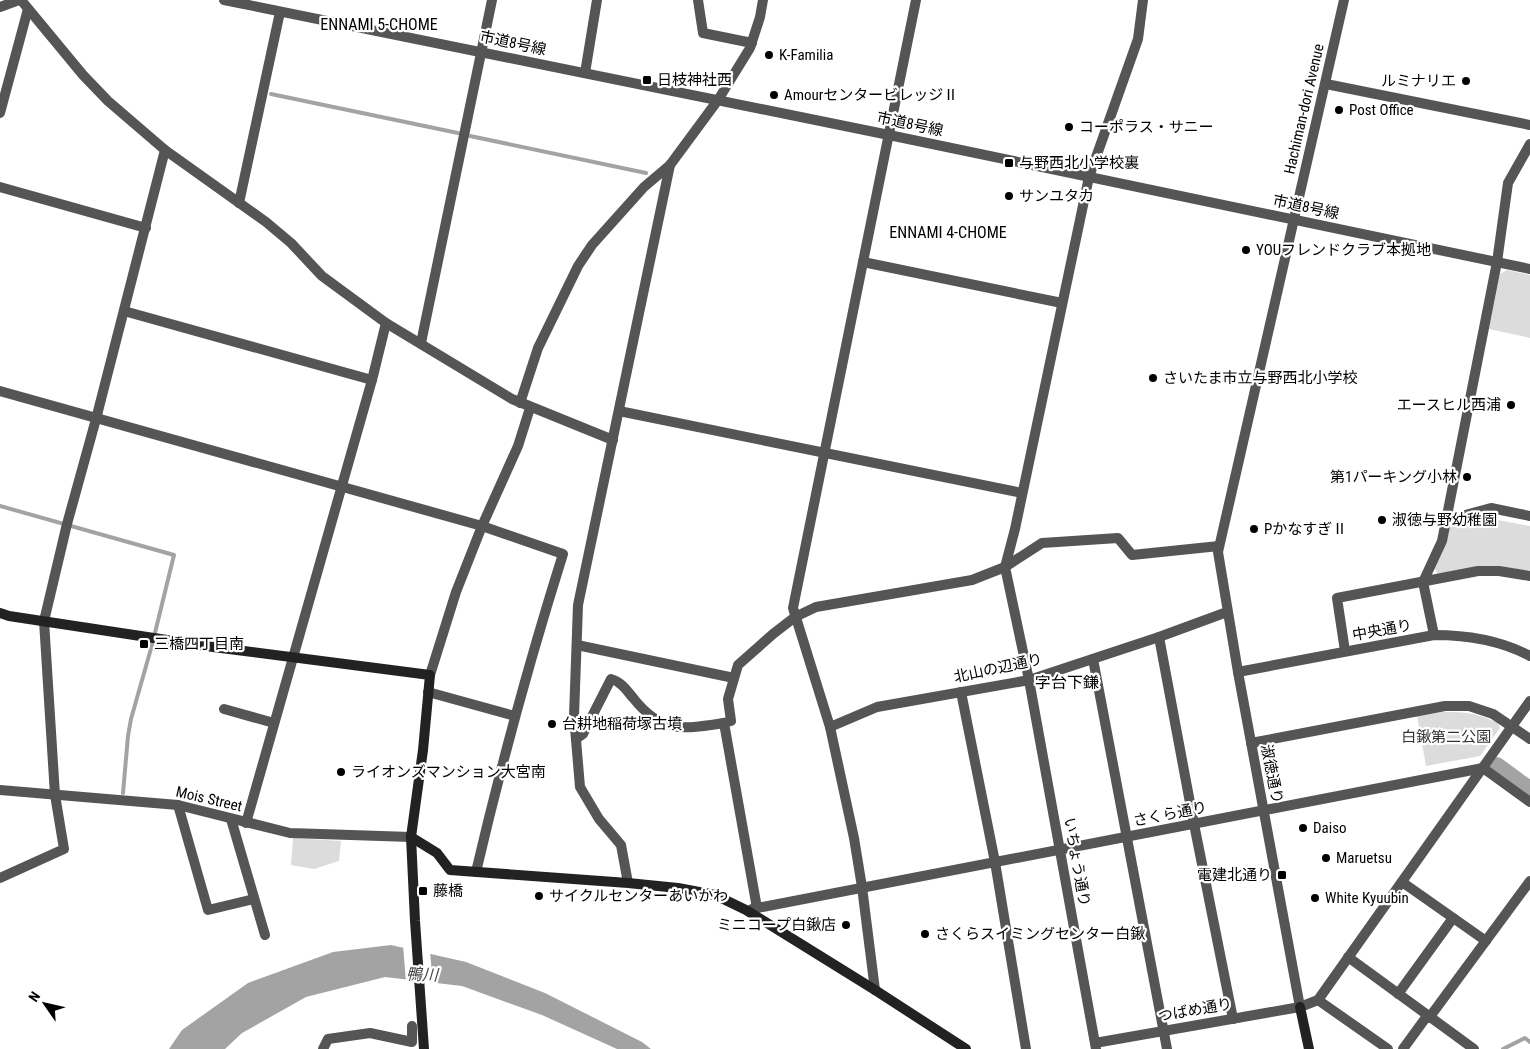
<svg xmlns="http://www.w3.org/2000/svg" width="1530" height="1049" font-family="'Roboto Condensed','Noto Sans JP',sans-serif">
<rect width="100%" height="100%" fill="#fff"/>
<!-- green -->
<g fill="#dcdcdc">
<polygon points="1507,270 1530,275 1530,338 1489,329 1500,274"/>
<path d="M1487 518 1530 526V572C1495 563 1472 568 1438 574L1433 567 1446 528Z"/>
<path d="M1443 712C1467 712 1476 713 1498 723L1500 728 1480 756 1426 766 1417 716Z"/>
<polygon points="293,838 341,841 339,861 314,869 291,865"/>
</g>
<!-- water -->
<polygon fill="#a3a3a3" points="391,945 466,962 545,993 642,1042 651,1049 617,1049 542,1015 462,986 385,977 306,997 242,1033 225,1049 169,1049 182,1030 248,983 333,952"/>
<!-- pier -->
<polygon fill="#fff" points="403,945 430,951 433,986 406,982"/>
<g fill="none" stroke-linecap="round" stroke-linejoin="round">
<!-- stream -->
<g stroke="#a3a3a3" stroke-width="4">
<polyline points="271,94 458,133"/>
<polyline points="470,136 646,173"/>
<polyline points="0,506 174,555 152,645 131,719 128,736 123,793"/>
<polyline points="1503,1049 1525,1038 1530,1042"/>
</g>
<!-- river -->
<polyline stroke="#a3a3a3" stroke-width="22" points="1496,768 1530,793"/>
<!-- street -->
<g stroke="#555" stroke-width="10">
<polyline points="21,0 83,75 108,101 165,150 266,222 291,243 322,276 386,323 512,399 613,440"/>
<polyline points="224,0 889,135 1530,269"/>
<polyline points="698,0 703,33 752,43"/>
<polyline points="0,7 19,0"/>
<polyline points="585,73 597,0"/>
<polyline points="1326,84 1530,125"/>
<polyline points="0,113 28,9"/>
<polyline points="0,187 146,228"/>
<polyline points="239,203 280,12"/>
<polyline points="863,262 1062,303"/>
<polyline points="124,311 372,380"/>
<polyline points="421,343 492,0"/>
<path d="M0 391 482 526 563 554C530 659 501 765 476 872"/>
<polyline points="520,403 538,348 578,266 592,245 644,187 670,165 718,100 750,48 760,17 763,0"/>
<polyline points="619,411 1022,493"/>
<polyline points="1447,520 1491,508 1530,516"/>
<polyline points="1434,635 1423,582 1442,541 1497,262 1508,183 1530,144"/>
<polyline points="1159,637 1194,824 1233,1019"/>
<polyline points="577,645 734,678"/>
<polyline points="1345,651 1337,598 1478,571 1499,571 1530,576"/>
<polyline points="1093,659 1167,1049"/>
<path d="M1238 672 1434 635C1467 635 1500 640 1530 656"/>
<polyline points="430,675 456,592 482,526 518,446 530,408"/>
<polyline points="428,692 515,716"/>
<polyline points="961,692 995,862 1026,1049"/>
<polyline points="224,709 274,723"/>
<polyline points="830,727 877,707 1029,680 1159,637 1227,612"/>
<path d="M576 739 583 734 611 679C622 682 627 691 634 699 662 734 684 729 724 723"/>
<polyline points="1251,743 1445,706 1469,706 1493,714 1530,739"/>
<polyline points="1483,768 1530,802"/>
<polyline points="0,790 178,805 290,833 411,837"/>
<polyline points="178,805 208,910 254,899"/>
<polyline points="231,819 265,935"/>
<polyline points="246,823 372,380 386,323"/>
<polyline points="0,878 64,849 55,795 44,621 67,524 96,419 165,150"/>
<polyline points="1402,882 1486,941"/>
<polyline points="628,883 621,845 599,819 580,787 574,716 578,605 670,165"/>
<polyline points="757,908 724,723 731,721 728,699 738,665 773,634 795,617 816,607 972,580 1005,567 1042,543 1118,538 1132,555 1219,546"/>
<polyline points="752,909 1483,768"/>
<polyline points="1348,957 1474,1049"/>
<polyline points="875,990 862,887 854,838 830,727 793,608 916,0"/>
<polyline points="1398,994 1453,918"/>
<polyline points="1318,1000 1388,1049"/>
<polyline points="1300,1007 1238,672 1218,552 1344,0"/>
<polyline points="1429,1018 1530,881"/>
<polyline points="1095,1043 1300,1007 1318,1000 1530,701"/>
<polyline points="323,1049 328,1039 370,1033 412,1042 412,1026"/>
<polyline points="1096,1049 1029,680 1005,567 1015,529 1089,177 1138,39 1143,0"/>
<polyline points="1403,1049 1427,1016"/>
</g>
<!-- secondary -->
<g stroke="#222" stroke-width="10">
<polyline points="0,613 9,616 213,647 430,675 423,750 411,837 415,921 424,1049"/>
<polyline points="411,837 437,853 450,870 628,883 678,888 715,895 746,910 875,990 966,1049"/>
<polyline points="1300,1007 1309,1049"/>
</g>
</g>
<!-- markers -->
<g fill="#000" stroke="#fff" stroke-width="2">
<circle cx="769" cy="55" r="5"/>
<rect x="642" y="75" width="10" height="10" rx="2.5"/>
<circle cx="1466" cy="81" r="5"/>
<circle cx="774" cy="95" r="5"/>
<circle cx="1339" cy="110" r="5"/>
<circle cx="1069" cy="127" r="5"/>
<rect x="1004" y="158" width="10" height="10" rx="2.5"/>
<circle cx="1009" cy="196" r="5"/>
<circle cx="1246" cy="250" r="5"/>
<circle cx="1153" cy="378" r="5"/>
<circle cx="1511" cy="405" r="5"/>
<circle cx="1467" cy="477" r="5"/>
<circle cx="1382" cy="520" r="5"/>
<circle cx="1254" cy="529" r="5"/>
<rect x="139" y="639" width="10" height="10" rx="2.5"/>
<circle cx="552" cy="724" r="5"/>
<circle cx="341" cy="772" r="5"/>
<circle cx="1303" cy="828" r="5"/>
<circle cx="1326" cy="858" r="5"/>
<rect x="1277" y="870" width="10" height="10" rx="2.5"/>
<rect x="418" y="886" width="10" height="10" rx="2.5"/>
<circle cx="539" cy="896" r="5"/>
<circle cx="1315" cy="898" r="5"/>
<circle cx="846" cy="925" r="5"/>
<circle cx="925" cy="934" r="5"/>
</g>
<g text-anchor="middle" stroke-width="4.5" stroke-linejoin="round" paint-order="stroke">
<!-- street labels -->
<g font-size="15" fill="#000" stroke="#fff">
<text transform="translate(513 43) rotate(12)" y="5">市道8号線</text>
<text transform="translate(1304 109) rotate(-77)" y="5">Hachiman-dori Avenue</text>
<text transform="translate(910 124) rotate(12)" y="5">市道8号線</text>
<text transform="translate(1306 207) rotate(12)" y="5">市道8号線</text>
<text transform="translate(1382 630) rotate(-10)" y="5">中央通り</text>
<text transform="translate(998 668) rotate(-12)" y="5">北山の辺通り</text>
<text transform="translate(1272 774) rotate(79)" y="5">淑徳通り</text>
<text transform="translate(209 799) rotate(13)" y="5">Mois Street</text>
<text transform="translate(1170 814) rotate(-11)" y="5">さくら通り</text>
<text transform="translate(1077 862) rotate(80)" y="5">いちょう通り</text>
<text transform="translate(1195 1010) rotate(-10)" y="5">つばめ通り</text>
</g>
<!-- poi labels -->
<g font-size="15" fill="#000" stroke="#fff" text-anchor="start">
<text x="779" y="60">K-Familia</text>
<text x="657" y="85">日枝神社西</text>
<text x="1456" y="86" text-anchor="end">ルミナリエ</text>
<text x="784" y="100">AmourセンタービレッジⅡ</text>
<text x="1349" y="115">Post Office</text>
<text x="1079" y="132">コーポラス・サニー</text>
<text x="1019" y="168">与野西北小学校裏</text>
<text x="1019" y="201">サンユタカ</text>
<text x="1256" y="255">YOUフレンドクラブ本拠地</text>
<text x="1163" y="383">さいたま市立与野西北小学校</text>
<text x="1501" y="410" text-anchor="end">エースヒル西浦</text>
<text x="1457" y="482" text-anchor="end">第1パーキング小林</text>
<text x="1392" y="525">淑徳与野幼稚園</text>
<text x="1264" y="534">PかなすぎⅡ</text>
<text x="154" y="649">三橋四丁目南</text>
<text x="562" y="729">台耕地稲荷塚古墳</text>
<text x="351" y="777">ライオンズマンション大宮南</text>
<text x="1313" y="833">Daiso</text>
<text x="1336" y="863">Maruetsu</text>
<text x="1272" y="880" text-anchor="end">電建北通り</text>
<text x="433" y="896">藤橋</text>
<text x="549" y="901">サイクルセンターあいかわ</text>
<text x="1325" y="903">White Kyuubin</text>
<text x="836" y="930" text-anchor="end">ミニコープ白鍬店</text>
<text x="935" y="939">さくらスイミングセンター白鍬</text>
</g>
<!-- park labels -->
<g font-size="15" fill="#333" stroke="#fff">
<text x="1446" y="742">白鍬第二公園</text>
</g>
<!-- neighbourhood labels -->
<g font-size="16" fill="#000" stroke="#fff">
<text x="379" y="30">ENNAMI 5-CHOME</text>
<text x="948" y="238">ENNAMI 4-CHOME</text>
<text x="1067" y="688">字台下鎌</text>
</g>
<!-- water labels -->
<g font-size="16" font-style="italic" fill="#444" stroke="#fff">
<text transform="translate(422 974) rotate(2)" y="6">鴨川</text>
</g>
</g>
<!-- north arrow -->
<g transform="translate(45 1004) rotate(304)" stroke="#ffffff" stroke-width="4" paint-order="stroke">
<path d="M0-4L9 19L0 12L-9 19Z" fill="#000000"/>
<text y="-8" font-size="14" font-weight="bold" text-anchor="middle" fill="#000000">N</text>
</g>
</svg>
